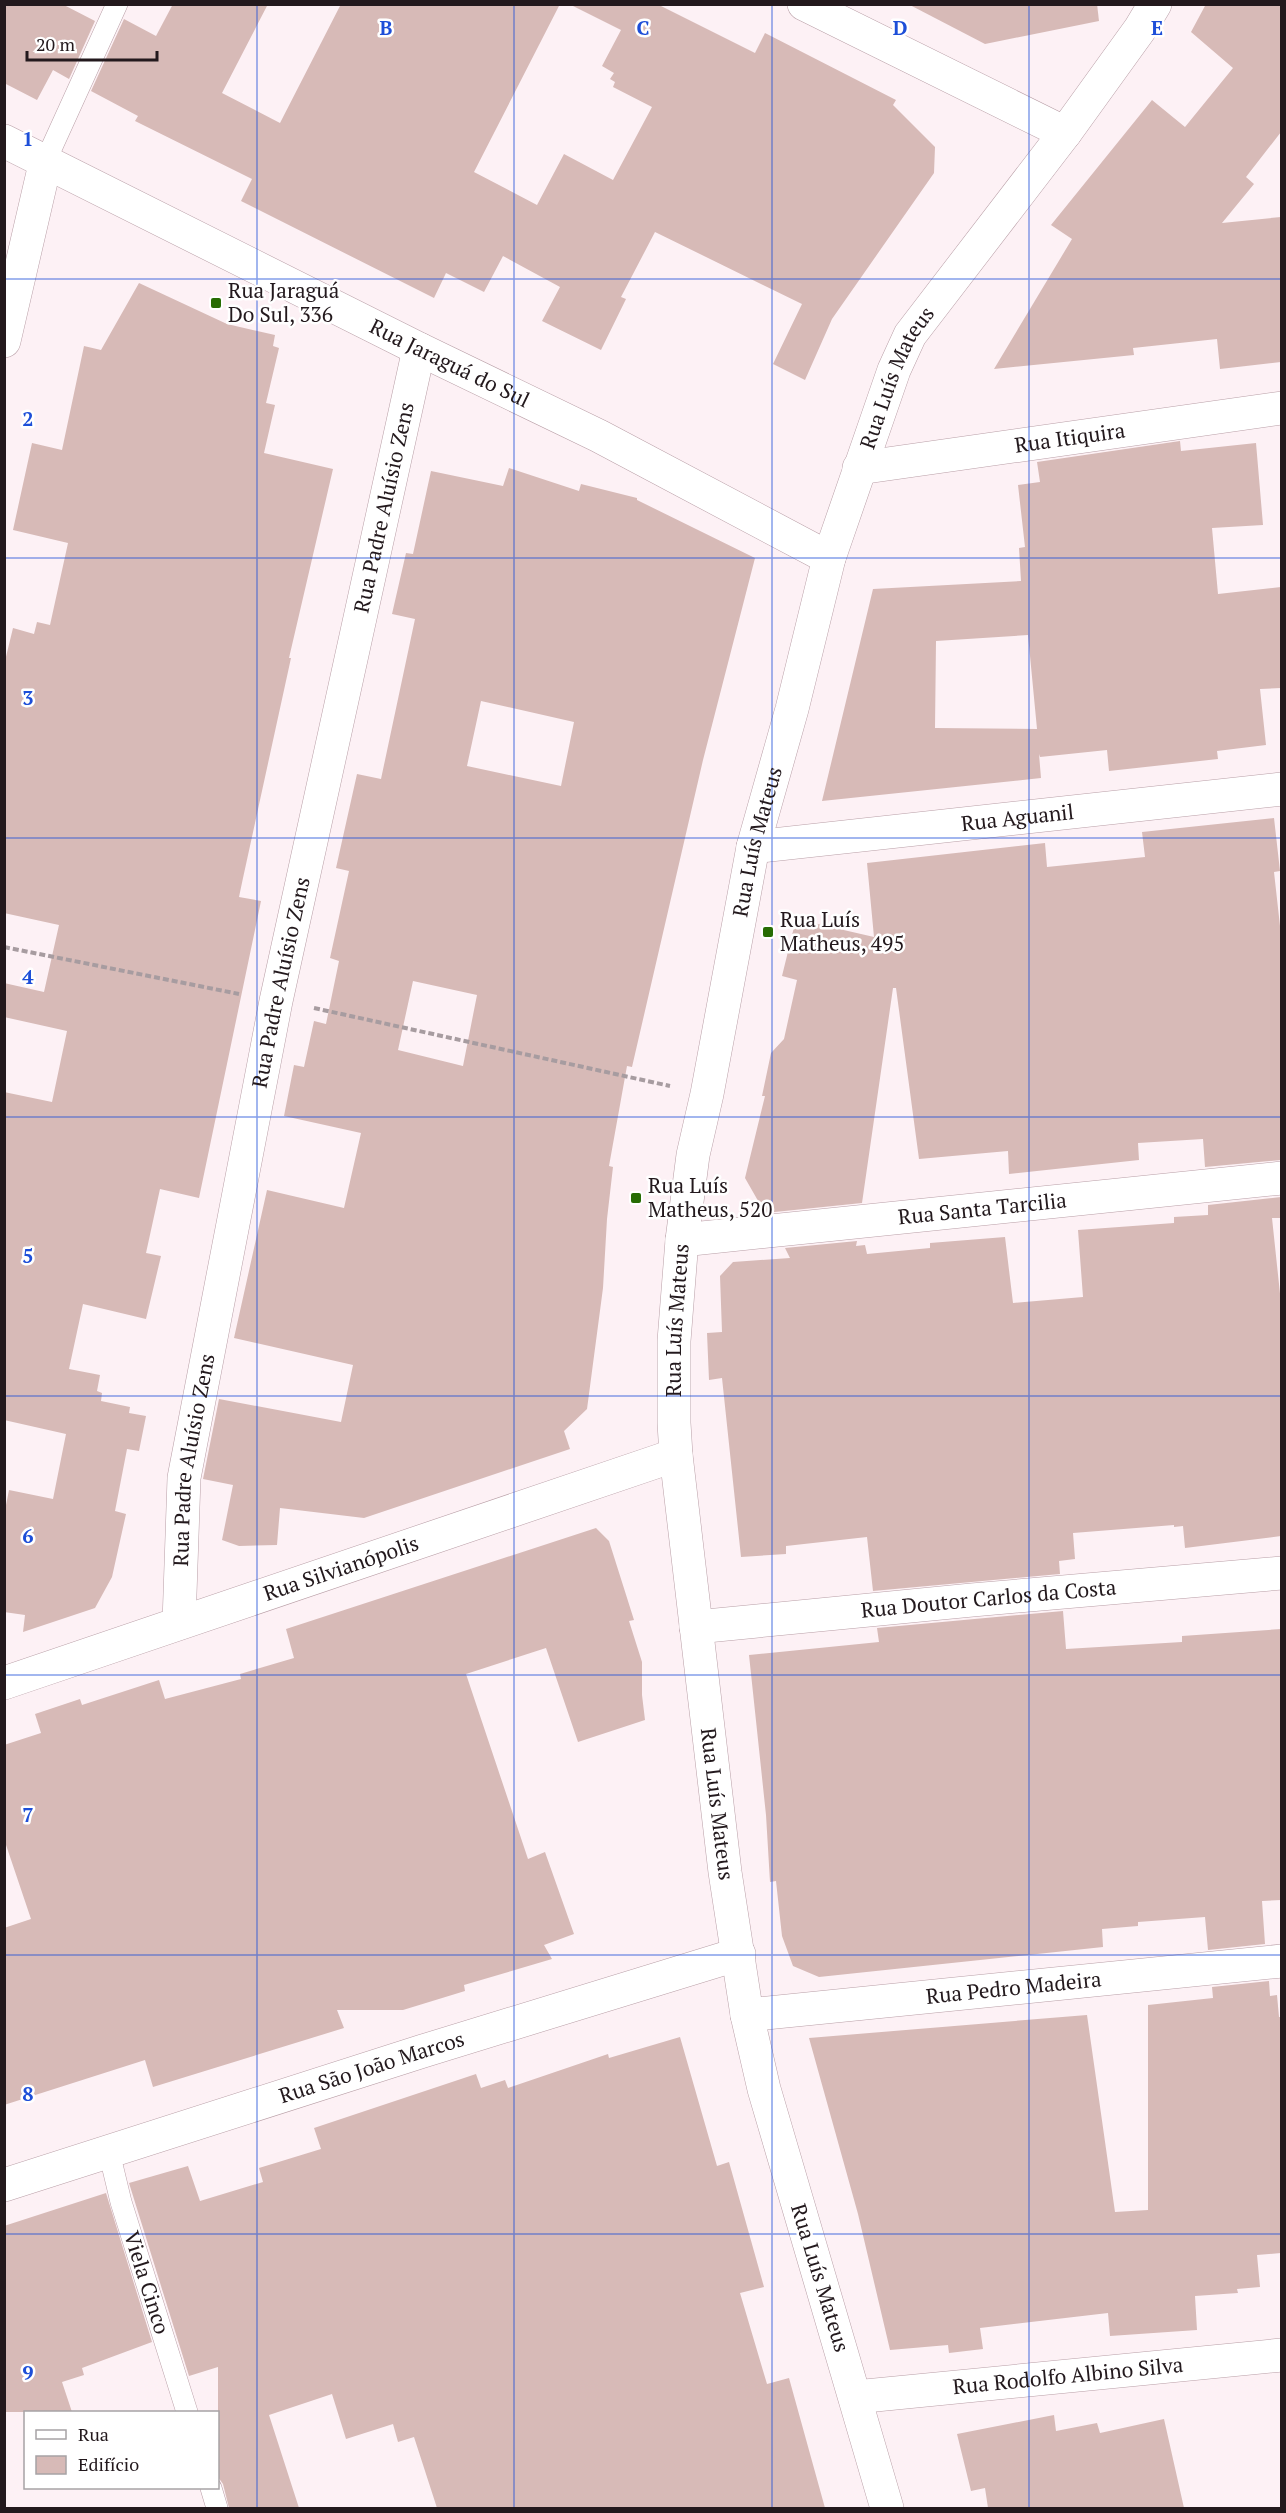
<svg xmlns="http://www.w3.org/2000/svg" width="1286" height="2513" font-family="'PT Serif',serif">
<rect width="100%" height="100%" fill="#fdf1f5"/>
<!-- building -->
<g fill="#d7bab7" fill-rule="evenodd">
<polygon points="4,4 62,4 95,21 69,79 53,70 37,100 4,83"/>
<polygon points="173,4 268,4 222,93 280,123 341,4 560,4 474,172 537,205 564,154 613,180 652,107 613,87 615,82 610,79 614,73 602,66 621,30 569,4 657,4 755,53 765,33 896,100 893,105 935,147 934,173 832,319 805,380 773,364 802,304 655,232 621,297 626,299 601,350 542,321 560,287 503,256 484,292 446,273 434,298 241,201 252,179 135,121 138,116 91,91 124,19 156,36"/>
<polygon points="908,4 1097,4 1099,21 985,44"/>
<polygon points="1206,4 1281,4 1281,132 1246,177 1254,184 1222,223 1281,217 1281,362 1220,369 1217,339 1133,348 1134,355 994,369 1072,239 1051,225 1152,100 1185,127 1233,68 1191,32"/>
<polygon points="139,283 227,324 275,335 273,346 279,348 266,403 275,405 264,453 333,469 289,658 291,658 243,878 239,897 261,901 199,1198 160,1189 146,1253 161,1256 146,1319 83,1304 69,1369 100,1375 97,1391 102,1393 101,1401 130,1407 129,1413 146,1416 139,1451 127,1449 115,1511 126,1514 112,1577 95,1608 23,1632 25,1615 4,1612 4,1515 9,1490 53,1499 66,1434 4,1420 4,1092 52,1102 67,1031 4,1017 4,983 44,992 59,925 4,913 4,665 13,628 34,634 37,622 50,625 68,543 13,530 32,443 62,450 84,346 101,350"/>
<path d="M1180 441 1181 451 1256 443 1263 525 1212 528 1218 594 1281 587V688L1260 689 1266 745 1217 751 1218 759 1109 771 1107 750 1040 757 1039 754 1041 778 822 801 873 589 1021 581 1019 548 1025 547 1018 485 1040 482 1037 462ZM1028 635 1037 729 935 728 936 641Z"/>
<path d="M509 468 579 491 581 484 637 498V500L755 558 703 760 632 1067 627 1066 609 1166 613 1167 607 1219 603 1288 587 1409 564 1431 570 1449 364 1518 280 1508 277 1545 239 1546 222 1540 233 1485 203 1479 219 1399 341 1422 353 1365 234 1338 267 1190 344 1208 361 1133 284 1116 294 1065 304 1067 314 1021 326 1024 339 961 330 958 349 871 336 868 357 774 381 779 415 619 392 614 406 553 413 554 431 471 503 486ZM481 701 574 722 561 786 467 766ZM413 981 477 995 463 1066 398 1050Z"/>
<polygon points="1274,818 1280,871 1274,872 1281,935 1281,1160 1205,1167 1203,1139 1138,1143 1139,1160 1009,1174 1008,1151 919,1159 896,988 893,988 862,1203 765,1213 745,1178 765,1096 762,1096 771,1053 784,1039 797,980 782,976 796,919 874,937 867,863 1045,843 1047,867 1145,857 1142,832"/>
<polygon points="1281,1197 1281,1218 1272,1218 1281,1303 1281,1536 1185,1548 1183,1526 1174,1527 1174,1525 1073,1533 1075,1559 1059,1561 1060,1574 873,1591 867,1537 786,1546 786,1554 741,1557 722,1378 709,1380 707,1333 722,1332 720,1276 733,1262 790,1258 785,1248 857,1241 856,1246 865,1245 867,1254 930,1248 930,1243 1005,1237 1013,1303 1083,1297 1078,1230 1174,1223 1174,1217 1208,1215 1208,1205"/>
<polygon points="596,1528 609,1541 634,1620 629,1621 642,1662 642,1695 645,1720 578,1742 546,1648 466,1674 528,1859 545,1852 574,1934 544,1945 552,1959 464,1985 465,1991 403,2010 337,2010 344,2028 153,2087 145,2060 4,2105 4,1928 31,1919 4,1839 4,1745 41,1733 35,1714 80,1699 82,1705 159,1680 165,1699 241,1679 240,1674 294,1658 286,1629"/>
<polygon points="1063,1611 1066,1649 1182,1642 1182,1636 1281,1629 1281,1900 1262,1901 1265,1944 1208,1950 1205,1917 1138,1922 1138,1926 1102,1929 1103,1947 819,1977 793,1966 782,1936 776,1881 770,1882 766,1815 749,1655 879,1642 877,1628"/>
<polygon points="1269,1981 1270,1996 1277,1995 1279,2017 1281,2017 1281,2253 1257,2255 1260,2287 1237,2289 1238,2293 1195,2296 1197,2330 1110,2336 1108,2313 980,2328 983,2349 949,2353 948,2345 890,2350 858,2214 809,2038 1087,2015 1115,2212 1148,2210 1148,2005 1213,1998 1212,1987"/>
<polygon points="680,2037 717,2166 729,2162 764,2287 740,2293 767,2384 789,2378 825,2508 437,2508 414,2437 398,2442 393,2424 346,2439 332,2394 269,2415 299,2508 229,2508 223,2484 218,2477 218,2367 189,2376 129,2183 188,2166 200,2201 263,2182 259,2168 321,2149 314,2128 476,2074 481,2088 505,2080 508,2088 608,2054 609,2058"/>
<polygon points="106,2193 152,2342 82,2368 84,2375 62,2382 72,2412 4,2412 4,2226"/>
<polygon points="1054,2415 1056,2431 1097,2423 1100,2433 1164,2419 1184,2508 988,2508 985,2488 971,2491 957,2434"/>
</g>
<g fill="none" stroke-linecap="round" stroke-linejoin="round">
<defs>
<g id="lane">
<polyline points="46,160 117,4"/>
<path id="s1" d="M109 2152 121 2202 187 2412"/>
<polyline points="211,2488 217,2508"/>
</g>
<g id="street">
<polyline points="804,4 1065,133"/>
<path id="s2" d="M4 141 419 349 599 436 829 558"/>
<polyline points="4,341 46,160"/>
<path id="s3" d="M859 468 1282 408"/>
<path id="s4" d="M753 847 1282 789"/>
<path id="s5" d="M682 1240 1282 1178"/>
<path id="s6" d="M179 1623 184 1478 276 1001 419 349"/>
<path id="s7" d="M696 1627 972 1600 1282 1573"/>
<path id="s8" d="M747 2015 1282 1961"/>
<path id="s9" d="M4 2185 423 2051 739 1954"/>
<path id="s10" d="M855 2397 1282 2355"/>
</g>
<g id="secondary">
<path id="s11" d="M4 1683 676 1455"/>
<path id="s12" d="M887 2508 764 2089 747 2015 725 1872 676 1455 674 1423V1341L682 1240 693 1155 707 1094 753 847 792 709 829 558 894 370 910 335 1065 133 1140 29 1155 4"/>
</g>
</defs>
<!-- lane casing -->
<use href="#lane" stroke="#b99fa7" stroke-width="22"/>
<!-- street casing -->
<use href="#street" stroke="#b99fa7" stroke-width="34"/>
<!-- secondary casing -->
<use href="#secondary" stroke="#b99fa7" stroke-width="34"/>
<!-- path -->
<g stroke="#a79ca0" stroke-width="4" stroke-dasharray="6 3" stroke-linecap="butt">
<polyline points="4,947 239,994"/>
<polyline points="314,1008 670,1086"/>
</g>
<!-- lane -->
<use href="#lane" stroke="#fff" stroke-width="21"/>
<!-- street -->
<use href="#street" stroke="#fff" stroke-width="33"/>
<!-- secondary -->
<use href="#secondary" stroke="#fff" stroke-width="33"/>
</g>
<!-- grid -->
<path fill="none" stroke="#1d4ed8" stroke-width="1.5" stroke-opacity="0.55" d="M257 4V2508M514 4V2508M772 4V2508M1029 4V2508M4 279H1282M4 558H1282M4 838H1282M4 1117H1282M4 1396H1282M4 1675H1282M4 1955H1282M4 2234H1282"/>
<!-- markers -->
<g fill="#276c03" stroke="#fff" stroke-width="2">
<rect x="210" y="297" width="12" height="12" rx="3"/>
<rect x="762" y="926" width="12" height="12" rx="3"/>
<rect x="630" y="1192" width="12" height="12" rx="3"/>
</g>
<g text-anchor="middle" stroke-width="5" stroke-linejoin="round" paint-order="stroke">
<!-- poi labels -->
<g font-size="21" fill="#23191d" stroke="#fff" text-anchor="start">
<text x="228" y="298">Rua Jaraguá<tspan x="228" dy="24">Do Sul, 336</tspan></text>
<text x="780" y="927">Rua Luís<tspan x="780" dy="24">Matheus, 495</tspan></text>
<text x="648" y="1193">Rua Luís<tspan x="648" dy="24">Matheus, 520</tspan></text>
</g>
<!-- street labels -->
<g font-size="21" fill="#23191d" stroke="#fff">
<text dy="7" stroke="none"><textPath href="#s2" startOffset="498">Rua Jaraguá do Sul</textPath></text>
<text dy="7" stroke="none"><textPath href="#s12" startOffset="2184">Rua Luís Mateus</textPath></text>
<text dy="7" stroke="none"><textPath href="#s3" startOffset="213">Rua Itiquira</textPath></text>
<text dy="7" stroke="none"><textPath href="#s6" startOffset="1136">Rua Padre Aluísio Zens</textPath></text>
<text dy="7" stroke="none"><textPath href="#s4" startOffset="266">Rua Aguanil</textPath></text>
<text dy="7" stroke="none"><textPath href="#s12" startOffset="1698">Rua Luís Mateus</textPath></text>
<text dy="7" stroke="none"><textPath href="#s6" startOffset="650">Rua Padre Aluísio Zens</textPath></text>
<text dy="7" stroke="none"><textPath href="#s5" startOffset="302">Rua Santa Tarcilia</textPath></text>
<text dy="7" stroke="none"><textPath href="#s12" startOffset="1212">Rua Luís Mateus</textPath></text>
<text dy="7" stroke="none"><textPath href="#s6" startOffset="164">Rua Padre Aluísio Zens</textPath></text>
<text dy="7" stroke="none"><textPath href="#s11" startOffset="356">Rua Silvianópolis</textPath></text>
<text dy="7" stroke="none"><textPath href="#s7" startOffset="294">Rua Doutor Carlos da Costa</textPath></text>
<text transform="translate(717 1804) rotate(83)" y="7">Rua Luís Mateus</text>
<text dy="7" stroke="none"><textPath href="#s8" startOffset="268">Rua Pedro Madeira</textPath></text>
<text dy="7" stroke="none"><textPath href="#s9" startOffset="386">Rua São João Marcos</textPath></text>
<text transform="translate(820 2278) rotate(73)" y="7">Rua Luís Mateus</text>
<text dy="7" stroke="none"><textPath href="#s1" startOffset="136">Viela Cinco</textPath></text>
<text dy="7" stroke="none"><textPath href="#s10" startOffset="214">Rua Rodolfo Albino Silva</textPath></text>
</g>
</g>
<g font-size="20" text-anchor="middle" font-weight="bold" fill="#1d4ed8" stroke="#fff" stroke-width="5" stroke-linejoin="round" paint-order="stroke">
<text x="386" y="35">B</text>
<text x="643" y="35">C</text>
<text x="900" y="35">D</text>
<text x="1157" y="35">E</text>
<text x="28" y="146">1</text>
<text x="28" y="426">2</text>
<text x="28" y="705">3</text>
<text x="28" y="984">4</text>
<text x="28" y="1263">5</text>
<text x="28" y="1543">6</text>
<text x="28" y="1822">7</text>
<text x="28" y="2101">8</text>
<text x="28" y="2380">9</text>
</g>
<!-- border -->
<rect width="1286" height="2513" fill="none" stroke="#23191d" stroke-width="12"/>
<!-- legend -->
<rect x="24" y="2411" width="195" height="78" fill="#ffffff" stroke="#a7a3a5" stroke-width="1.5"/>
<rect x="36" y="2430" width="30" height="9" fill="#ffffff" stroke="#a7a3a5" stroke-width="1.5"/>
<text x="78" y="2441" font-size="18" fill="#23191d">Rua</text>
<rect x="36" y="2456" width="30" height="18" fill="#d7bab7" stroke="#a7a3a5" stroke-width="1.5"/>
<text x="78" y="2471" font-size="18" fill="#23191d">Edifício</text>
<!-- scale -->
<path d="M27 51v9h130v-9" fill="none" stroke="#23191d" stroke-width="3"/>
<text x="36" y="51" font-size="18" fill="#23191d" stroke="#ffffff" stroke-width="4.5" paint-order="stroke">20 m</text>
</svg>
